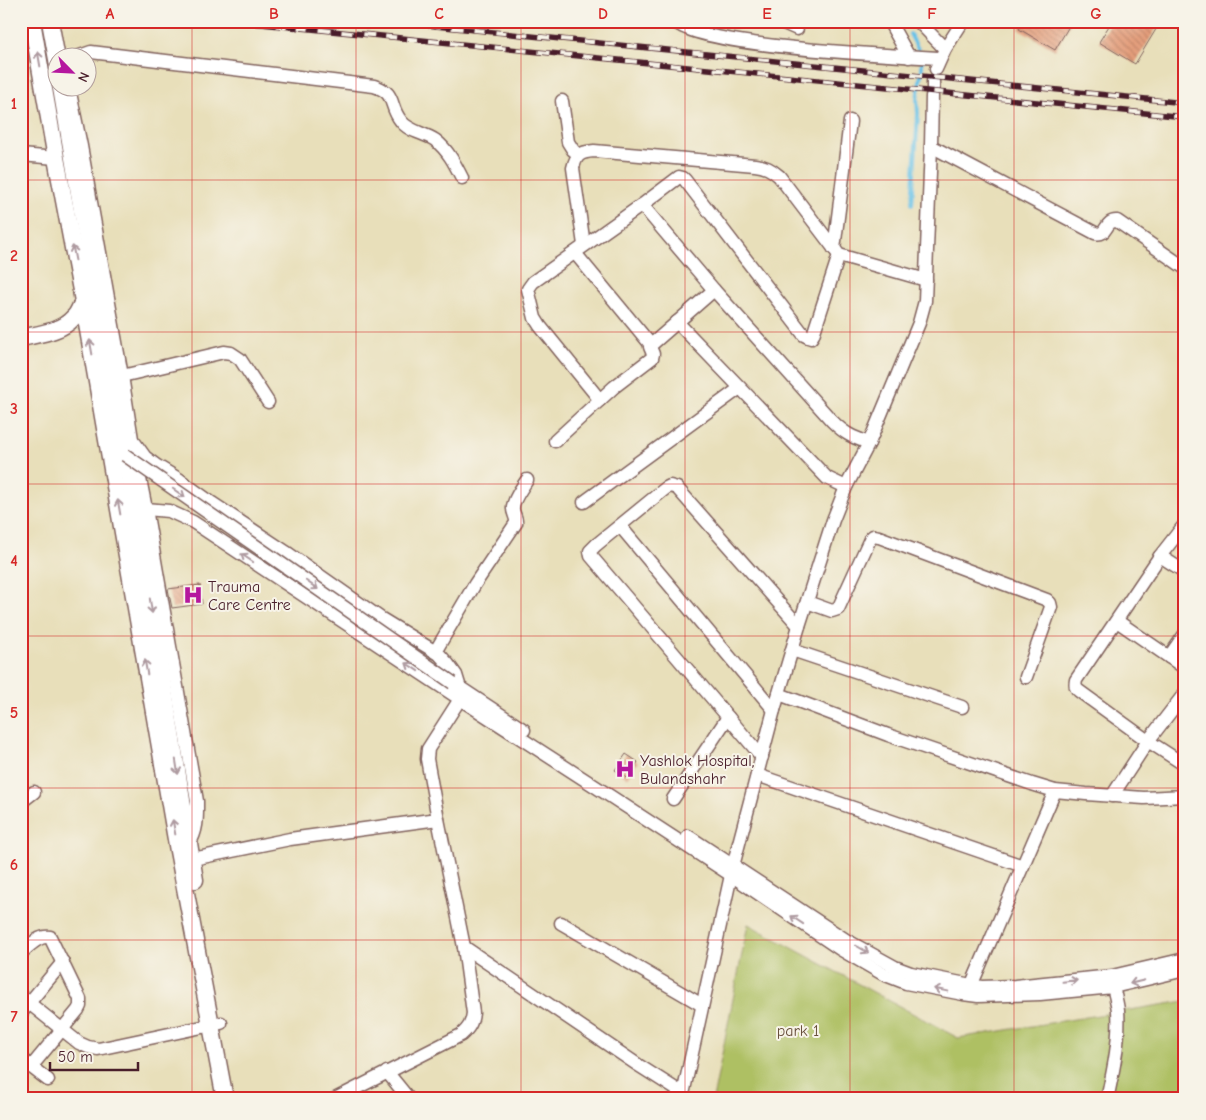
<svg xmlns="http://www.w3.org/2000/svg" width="1206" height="1120" font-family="'Comic Neue',sans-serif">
<defs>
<pattern id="building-back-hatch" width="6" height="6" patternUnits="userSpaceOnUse" patternTransform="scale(1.25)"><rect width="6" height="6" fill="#e49d7a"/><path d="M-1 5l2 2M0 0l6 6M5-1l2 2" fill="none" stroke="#bb7f64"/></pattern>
</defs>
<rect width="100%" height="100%" fill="#f7f3e8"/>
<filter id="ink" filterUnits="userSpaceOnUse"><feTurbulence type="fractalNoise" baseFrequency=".02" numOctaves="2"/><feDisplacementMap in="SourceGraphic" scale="10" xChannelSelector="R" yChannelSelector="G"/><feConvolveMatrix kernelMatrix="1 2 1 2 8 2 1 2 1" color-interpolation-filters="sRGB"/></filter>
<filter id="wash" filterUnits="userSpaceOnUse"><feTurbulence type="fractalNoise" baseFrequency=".0096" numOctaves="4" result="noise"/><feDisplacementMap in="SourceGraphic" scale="20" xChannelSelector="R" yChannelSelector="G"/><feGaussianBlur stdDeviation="1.12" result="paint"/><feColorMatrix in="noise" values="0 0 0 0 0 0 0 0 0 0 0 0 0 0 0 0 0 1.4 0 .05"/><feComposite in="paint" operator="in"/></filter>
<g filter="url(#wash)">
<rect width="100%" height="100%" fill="#e8dfba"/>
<!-- green -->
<polygon fill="#aec064" stroke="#7c7048" points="748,924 958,1038 1185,1001 1185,1099 713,1099"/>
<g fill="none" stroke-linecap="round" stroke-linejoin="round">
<!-- stream -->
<g stroke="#6ac3e8" stroke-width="4">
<polyline points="910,34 918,49"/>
<polyline points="912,204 918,114 917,99 922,69 922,60"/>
</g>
</g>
<g id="blocks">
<!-- building -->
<g fill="url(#building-back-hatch)">
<polygon points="1023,21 1072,21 1055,50 1019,29"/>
<polygon points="1112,21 1161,21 1135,64 1099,42"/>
<polygon points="200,585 202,604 172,608 168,589"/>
<polygon points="626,754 638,762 627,778 615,770"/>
</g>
</g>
</g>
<g filter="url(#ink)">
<use href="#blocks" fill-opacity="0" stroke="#81625d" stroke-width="1"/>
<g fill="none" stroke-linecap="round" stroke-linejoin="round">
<defs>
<g id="minor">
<path d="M675 21C694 47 900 56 940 58"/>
<polyline points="779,21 797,29"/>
<polyline points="889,21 909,57"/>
<polyline points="918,21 945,49"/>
<path d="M74 58 91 52 374 86C397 93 388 105 401 121 408 131 424 133 435 140 448 150 455 164 462 178"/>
<polyline points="936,69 945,49 963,21"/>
<path d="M69 88 81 146 122 376 132 439 146 509 197 801C197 816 198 830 189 844"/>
<polyline points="933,88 933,81"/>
<polyline points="562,101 568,142 573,150 579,155"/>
<path d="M931 146 1095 233C1108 237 1104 220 1117 221L1185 268"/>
<polyline points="21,155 56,158"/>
<path d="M642 205 714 290 832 421C845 434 852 437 869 443"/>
<path d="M584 245 573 168C576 155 580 152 594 151L755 165C765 166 771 169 779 176L839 255 926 280"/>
<polyline points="834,249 850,121"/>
<polyline points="575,253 651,345"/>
<polyline points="677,322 827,478 846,487"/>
<polyline points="122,376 224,352 231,353 240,359 268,402"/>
<polyline points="600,400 540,326 535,318 528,289 533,282 642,205 679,177 683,178 685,180 804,335 808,337 811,338 813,335 839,255"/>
<polyline points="555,441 614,387 652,358 653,354 650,347 651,345 714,290"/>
<polyline points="135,443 145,457 157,466 180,480 212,503 286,552 380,618 439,654 448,664 456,675 460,688"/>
<polyline points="584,502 740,388"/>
<polyline points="146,509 169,511 193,522 460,699 610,796 731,875 840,949 883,974 906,983 963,994 978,996 1040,994 1113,987 1185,970"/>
<path d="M1185 524 1160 556 1076 680C1075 685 1075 688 1079 691L1148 741 1185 765"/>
<polyline points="620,526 774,710"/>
<polyline points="1160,556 1185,572"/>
<polyline points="807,602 832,611 838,609 870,539 873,536 879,537 1047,600 1050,603 1051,607 1026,677"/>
<polyline points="1117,621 1185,668"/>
<polyline points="792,650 962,707"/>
<path d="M435 652 475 584 516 523C517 517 512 513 513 507 513 500 523 486 527 480"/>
<polyline points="1169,657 1185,634"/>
<polyline points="453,683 524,730"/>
<polyline points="779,694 888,735 1032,784 1055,791 1086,794 1144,798 1185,796"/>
<polyline points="762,757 591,556 590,551 596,545 666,488 670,486 677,488 799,626"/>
<polyline points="757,775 1023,866"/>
<polyline points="1112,796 1148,741 1185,693"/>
<polyline points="673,799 728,717"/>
<polyline points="21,802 34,792"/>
<polyline points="688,836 846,940 895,967 911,973 981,987 1015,986 1112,976 1185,959"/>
<polyline points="183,861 290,839 438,819 427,759 428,749 460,699"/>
<polyline points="561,923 702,1005"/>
<polyline points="464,947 638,1065 682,1093"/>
<path d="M21 953C29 946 39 935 50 937L80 999V1006L78 1010 31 1067"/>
<polyline points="971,986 1055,791"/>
<polyline points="21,996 29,1003 63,962"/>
<polyline points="21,1013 29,1003 79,1043 88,1047 98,1049 221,1023"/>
<polyline points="21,1059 48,1080"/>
<polyline points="387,1072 409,1099"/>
<path d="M1108 1095C1114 1067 1120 1038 1118 1010 1117 1002 1115 995 1113 987"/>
<path d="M335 1099 461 1035C469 1028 472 1023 473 1013L464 947 438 819"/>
<polyline points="682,1099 733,866 774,710 799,626 833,520 846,487 869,443 919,323 925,301 931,146 932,96"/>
</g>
<g id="major">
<polyline points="32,21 56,158 83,301 178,851 225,1099"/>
<polyline points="50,21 58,65"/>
<polyline points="61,88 102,327 130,483 195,880"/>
<path d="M21 338C38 334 61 332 73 318 78 314 80 307 83 301"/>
</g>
</defs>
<!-- minor casing -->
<use href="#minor" stroke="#81625d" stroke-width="15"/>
<!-- major casing -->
<use href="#major" stroke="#81625d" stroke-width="19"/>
<!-- minor -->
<use href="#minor" stroke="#fff" stroke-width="12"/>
<!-- major -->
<use href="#major" stroke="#fff" stroke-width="16"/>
<defs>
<g id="rail">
<polyline points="232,21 1185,117"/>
<polyline points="386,21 1185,103"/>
</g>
</defs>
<!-- rail casing -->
<use href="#rail" stroke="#4a1f2b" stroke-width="5.5"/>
<!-- rail -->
<use href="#rail" stroke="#f7f3e8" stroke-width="4" stroke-dasharray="11" stroke-linecap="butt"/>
<defs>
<polyline id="minor-bridge" points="125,455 453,683"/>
</defs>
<!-- minor-bridge casing -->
<use href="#minor-bridge" stroke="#81625d" stroke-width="15" stroke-linecap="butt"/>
<!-- minor-bridge -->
<use href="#minor-bridge" stroke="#fff" stroke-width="12"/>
</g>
<!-- one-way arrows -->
<defs><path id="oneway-shaft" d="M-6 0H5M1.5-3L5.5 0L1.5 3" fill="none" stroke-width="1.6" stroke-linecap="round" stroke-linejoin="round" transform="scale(1.25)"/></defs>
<g stroke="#ae9aa0">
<use href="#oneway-shaft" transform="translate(39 59) rotate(-100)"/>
<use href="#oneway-shaft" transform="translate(74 253) rotate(-101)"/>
<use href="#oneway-shaft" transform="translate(91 347) rotate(-100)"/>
<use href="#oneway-shaft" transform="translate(179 493) rotate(35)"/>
<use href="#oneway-shaft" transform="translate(119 507) rotate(-100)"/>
<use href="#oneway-shaft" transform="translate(247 558) rotate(-146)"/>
<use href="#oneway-shaft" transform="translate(312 585) rotate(35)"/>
<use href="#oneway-shaft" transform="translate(151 606) rotate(81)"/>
<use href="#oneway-shaft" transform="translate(146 667) rotate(-100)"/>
<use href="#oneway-shaft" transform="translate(412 667) rotate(-146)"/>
<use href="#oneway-shaft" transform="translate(177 767) rotate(81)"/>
<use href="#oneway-shaft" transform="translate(174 827) rotate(-100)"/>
<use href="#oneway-shaft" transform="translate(797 920) rotate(-146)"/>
<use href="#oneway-shaft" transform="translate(862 949) rotate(30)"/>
<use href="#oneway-shaft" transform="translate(1070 981) rotate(-6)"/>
<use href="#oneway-shaft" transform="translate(1137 982) rotate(167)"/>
<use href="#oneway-shaft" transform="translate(941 990) rotate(-169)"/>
</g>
</g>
<!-- grid -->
<path fill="none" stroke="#d62828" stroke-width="1" stroke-opacity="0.55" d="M192 21V1099M356 21V1099M521 21V1099M685 21V1099M850 21V1099M1014 21V1099M21 180H1185M21 332H1185M21 484H1185M21 636H1185M21 788H1185M21 940H1185"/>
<!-- icons -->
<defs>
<symbol id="hospital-bare" viewBox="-9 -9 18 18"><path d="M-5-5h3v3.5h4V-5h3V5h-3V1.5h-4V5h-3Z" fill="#b5179e" stroke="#f7f3e8" stroke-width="2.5" paint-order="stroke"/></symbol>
</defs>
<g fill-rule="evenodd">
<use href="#hospital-bare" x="179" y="581" width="28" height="28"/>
<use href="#hospital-bare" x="611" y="755" width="28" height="28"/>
</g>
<g text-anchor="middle" stroke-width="4" stroke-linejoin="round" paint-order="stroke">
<!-- poi labels -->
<g font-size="16" fill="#4a1f2b" stroke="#f7f3e8" text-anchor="start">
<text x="208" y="592">Trauma<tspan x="208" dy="18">Care Centre</tspan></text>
<text x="640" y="766">Yashlok Hospital,<tspan x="640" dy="18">Bulandshahr</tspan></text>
</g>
<!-- park labels -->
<g font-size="16" fill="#684f3c" stroke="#f7f3e8">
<text x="798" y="1036">park 1</text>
</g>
</g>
<!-- margin -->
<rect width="1206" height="1120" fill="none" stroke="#f7f3e8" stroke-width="55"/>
<!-- north arrow -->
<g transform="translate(72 72) rotate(114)"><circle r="24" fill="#f7f3e8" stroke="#b29e9c"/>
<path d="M0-4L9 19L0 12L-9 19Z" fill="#b5179e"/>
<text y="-8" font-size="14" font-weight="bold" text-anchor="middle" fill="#4a1f2b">N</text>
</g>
<!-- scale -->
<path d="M50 1062v8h88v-8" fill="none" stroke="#4a1f2b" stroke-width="2.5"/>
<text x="58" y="1062" font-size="15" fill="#4a1f2b" stroke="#f7f3e8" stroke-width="4" paint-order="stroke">50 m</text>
<rect x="28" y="28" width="1150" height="1064" fill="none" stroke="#d62828" stroke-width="2"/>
<g font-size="16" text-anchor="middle" font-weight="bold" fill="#d62828">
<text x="110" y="19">A</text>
<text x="274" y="19">B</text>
<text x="439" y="19">C</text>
<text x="603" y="19">D</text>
<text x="767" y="19">E</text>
<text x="932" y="19">F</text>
<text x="1096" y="19">G</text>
<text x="14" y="109">1</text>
<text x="14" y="261">2</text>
<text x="14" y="414">3</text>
<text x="14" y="566">4</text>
<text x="14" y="718">5</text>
<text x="14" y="870">6</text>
<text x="14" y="1022">7</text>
</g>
</svg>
